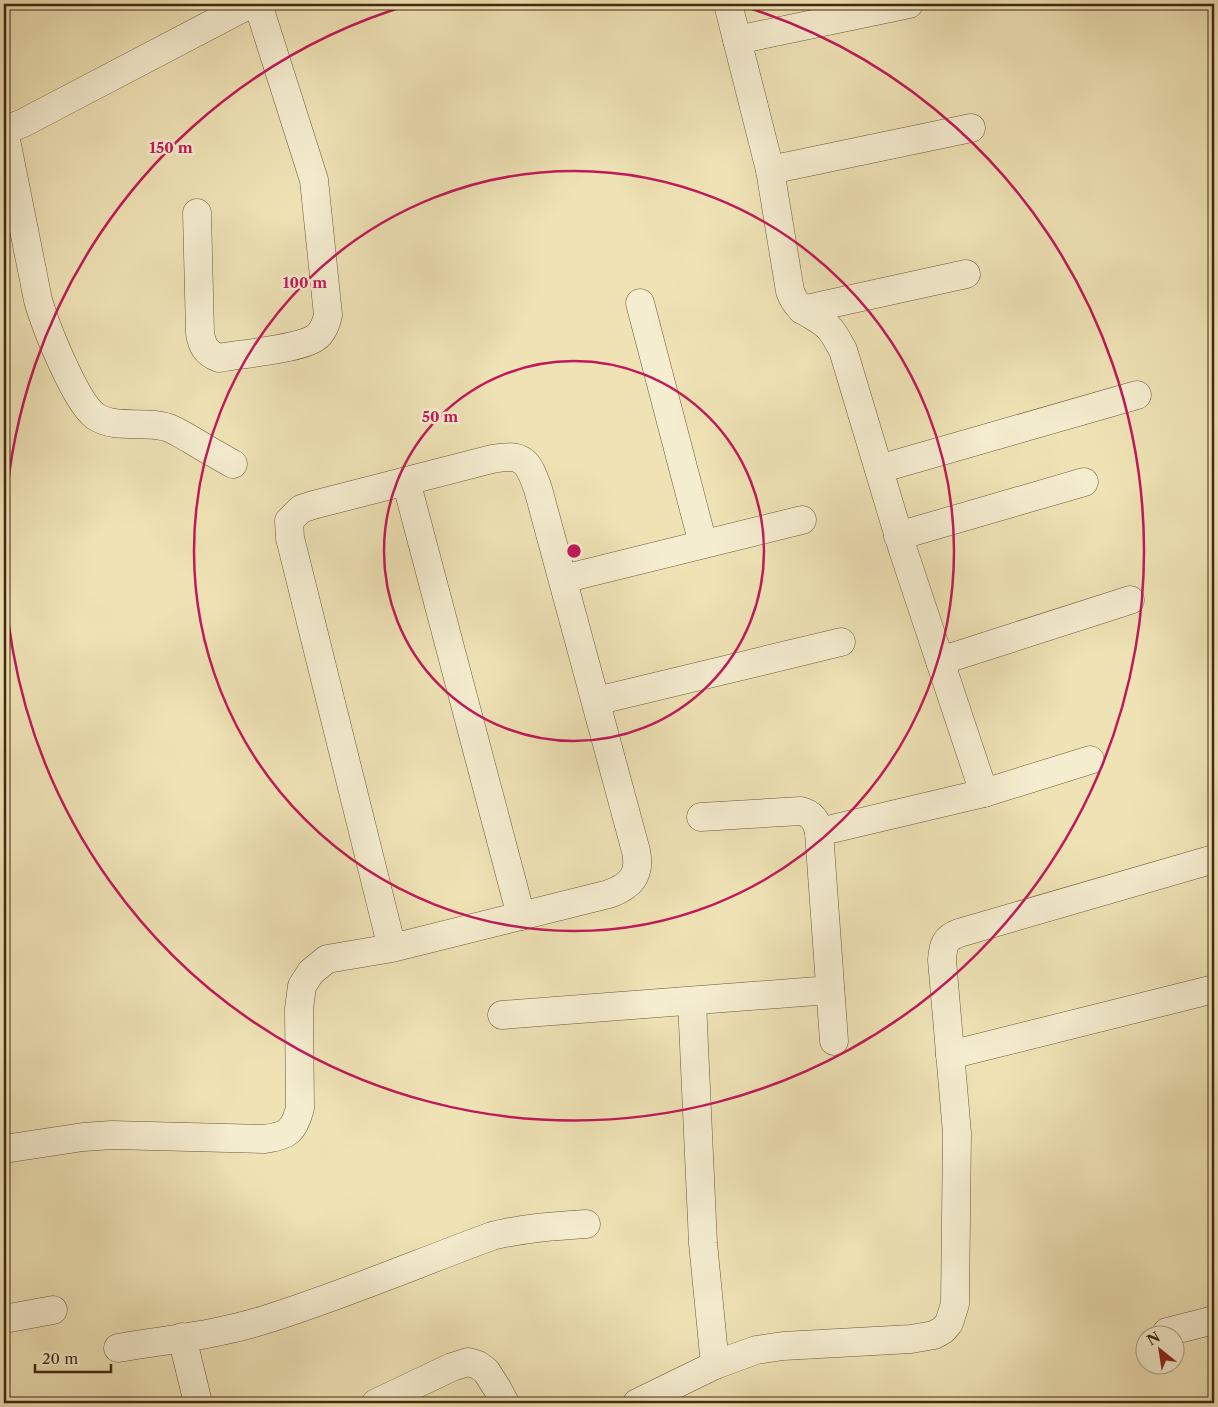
<svg xmlns="http://www.w3.org/2000/svg" width="1218" height="1407" font-family="'Libre Caslon Text',serif">
<rect width="100%" height="100%" fill="#efe3b6"/>
<filter id="stains"><feTurbulence type="fractalNoise" baseFrequency=".004" numOctaves="4"/><feColorMatrix values="0 0 0 0 .2 0 0 0 0 .09 0 0 0 0 .02 0 0 0 .5 -.17"/></filter>
<radialGradient id="worn" r=".72"><stop offset=".6" stop-color="#630" stop-opacity="0"/><stop offset="1" stop-color="#630" stop-opacity=".3"/></radialGradient>
<g fill="none" stroke-linecap="round" stroke-linejoin="round">
<defs>
<g id="minor">
<path d="M728 4 770 170 790 291C799 316 815 312 830 329 835 335 839 343 843 350L903 550 984 793"/>
<polyline points="737,40 909,4"/>
<path d="M4 130 38 300C45 325 75 401 95 416 116 430 143 420 166 427 174 429 182 435 190 439 204 448 219 456 233 464"/>
<polyline points="770,170 971,128"/>
<path d="M197 213 200 333C202 346 206 353 219 358 241 354 299 349 315 338 323 333 326 324 328 315L314 180 258 4"/>
<polyline points="640,303 703,544"/>
<polyline points="802,310 966,274"/>
<polyline points="879,469 1137,395"/>
<polyline points="406,481 521,916"/>
<polyline points="898,536 1084,482"/>
<polyline points="563,579 802,520"/>
<polyline points="940,661 1130,600"/>
<polyline points="596,701 841,642"/>
<path d="M701 817 801 811C812 814 817 821 819 832L834 1041"/>
<polyline points="819,832 984,793 1090,760"/>
<polyline points="692,1001 703,1243 715,1365"/>
<polyline points="502,1015 830,990"/>
<polyline points="950,1055 1214,989"/>
<path d="M4 1149 83 1137 112 1135 264 1139C288 1136 294 1131 300 1108L299 1009 302 986 311 972 327 959 392 948 609 894C631 886 641 875 636 851L538 489C528 461 524 453 492 459L313 505 301 509 289 521 290 538 392 948"/>
<polyline points="4,1319 53,1310"/>
<polyline points="1167,1332 1214,1320"/>
<polyline points="182,1337 198,1403"/>
<path d="M118 1348C165 1340 217 1335 264 1320 341 1296 416 1264 492 1236 524 1228 554 1226 586 1224"/>
<polyline points="376,1403 452,1367 468,1362 478,1365 486,1371 497,1388 505,1403"/>
<path d="M637 1403 715 1365 756 1350 783 1346 911 1339 934 1335 943 1330 949 1323 955 1304 957 1133 942 960C943 945 945 938 959 933L1214 859"/>
</g>
<polyline id="tertiary" points="4,131 23,123 250,4"/>
</defs>
<!-- minor casing -->
<use href="#minor" stroke="#6c5837" stroke-width="29"/>
<!-- tertiary casing -->
<use href="#tertiary" stroke="#6c5837" stroke-width="29"/>
<!-- minor -->
<use href="#minor" stroke="#f5edd0" stroke-width="28"/>
<!-- tertiary -->
<use href="#tertiary" stroke="#f5edd0" stroke-width="28"/>
</g>
<!-- distance rings -->
<g fill="none" stroke="#c2185b" stroke-width="2.5">
<circle cx="574" cy="551" r="190"/>
<circle cx="574" cy="551" r="380"/>
<path d="M736 4A570 570 0 1 1 412 4"/>
</g>
<circle cx="574" cy="551" r="8" fill="#c2185b" stroke="#f5edd0" stroke-width="2.5"/>
<g font-size="15" text-anchor="middle" font-weight="bold" fill="#c2185b" stroke="#f5edd0" stroke-width="5" stroke-linejoin="round" paint-order="stroke">
<text x="171" y="153">150 m</text>
<text x="305" y="288">100 m</text>
<text x="440" y="422">50 m</text>
</g>
<!-- margin -->
<rect width="1218" height="1407" fill="none" stroke="#efe3b6" stroke-width="20"/>
<rect x="5" y="5" width="1208" height="1397" fill="none" stroke="#41290d" stroke-width="2.5"/>
<rect x="10" y="10" width="1198" height="1387" fill="none" stroke="#41290d"/>
<!-- north arrow -->
<g transform="translate(1160 1350) rotate(330)"><circle r="24" fill="#f5edd0" stroke="#ad9f82"/>
<path d="M0-4L9 19L0 12L-9 19Z" fill="#8f2418"/>
<text y="-8" font-size="14" font-weight="bold" text-anchor="middle" fill="#41290d">N</text>
</g>
<!-- scale -->
<path d="M35 1364v8h76v-8" fill="none" stroke="#41290d" stroke-width="2.5"/>
<text x="42" y="1364" font-size="15" fill="#41290d" stroke="#f5edd0" stroke-width="4" paint-order="stroke">20 m</text>
<rect width="100%" height="100%" filter="url(#stains)"/>
<rect width="100%" height="100%" fill="url(#worn)"/>
</svg>
